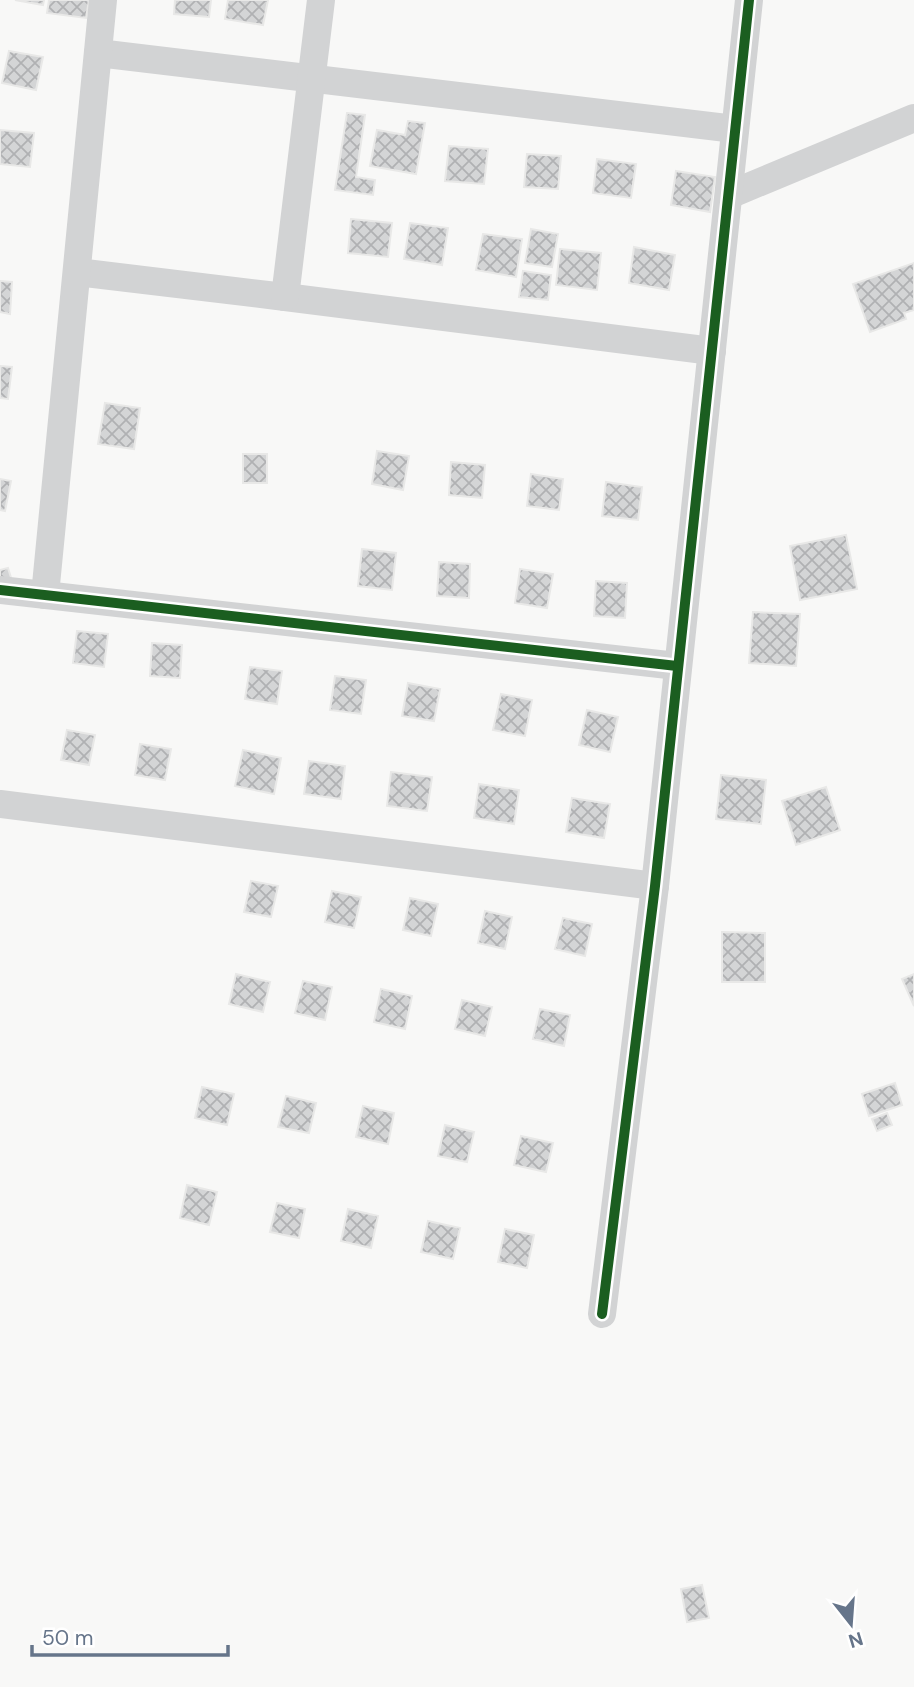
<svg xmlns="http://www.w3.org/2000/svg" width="914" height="1687" font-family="'DM Sans',sans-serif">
<defs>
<pattern id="building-cross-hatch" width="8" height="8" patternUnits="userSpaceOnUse" patternTransform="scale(1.75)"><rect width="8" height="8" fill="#d4d5d6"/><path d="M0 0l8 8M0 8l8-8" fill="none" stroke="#b0b1b3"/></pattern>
</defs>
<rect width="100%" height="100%" fill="#f8f8f7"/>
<!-- building -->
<g fill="url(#building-cross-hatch)" stroke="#e8e8e7" stroke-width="2">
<polygon points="15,0 44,0 43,5"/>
<polygon points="49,0 89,0 86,18 47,13"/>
<polygon points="175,0 211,0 209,17 174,14"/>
<polygon points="228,0 268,0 263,25 225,19"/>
<polygon points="9,51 43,57 36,90 2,83"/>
<polygon points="347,113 365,115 356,177 375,180 373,195 335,190"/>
<polygon points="408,121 425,123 416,174 370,166 377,130 405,135"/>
<polygon points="0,130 34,133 30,167 0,164"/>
<polygon points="449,146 488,149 484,184 445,181"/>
<polygon points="527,154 561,156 558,189 524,187"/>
<polygon points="597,159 636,164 631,198 593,193"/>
<polygon points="676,171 715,177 710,212 671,205"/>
<polygon points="351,219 392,223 388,257 348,253"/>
<polygon points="410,223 448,228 442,265 404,259"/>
<polygon points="531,229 558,234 552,267 525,263"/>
<polygon points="483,234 522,239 516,277 476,270"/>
<polygon points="634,247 675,255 669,290 629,283"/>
<polygon points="560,249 601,253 597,290 556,285"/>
<polygon points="914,263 914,310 904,313 906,319 870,332 853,284"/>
<polygon points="523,271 551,275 548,300 519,297"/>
<polygon points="0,281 12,282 10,314 0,312"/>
<polygon points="0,366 12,367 8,399 0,398"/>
<polygon points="105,403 140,408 134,449 98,444"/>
<polygon points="377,451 409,456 403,490 372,484"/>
<rect x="243" y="454" width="24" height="29"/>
<polygon points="451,462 485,465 482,498 449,495"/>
<polygon points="531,474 563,479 559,510 527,506"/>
<polygon points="0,479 11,481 5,511 0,510"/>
<polygon points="606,482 642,487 638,520 602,516"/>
<polygon points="846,535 857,589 800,600 790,546"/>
<polygon points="362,549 396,553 392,590 358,586"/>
<polygon points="439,562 470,564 469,598 437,596"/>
<polygon points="8,568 13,584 0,588 0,570"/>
<polygon points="520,569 553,574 547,608 515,603"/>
<polygon points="596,581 627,583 625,618 594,616"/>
<polygon points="753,612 800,614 796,666 749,663"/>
<polygon points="77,631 108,634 104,667 73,663"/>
<polygon points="152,643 182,645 180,678 150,676"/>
<polygon points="250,667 282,671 277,704 245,699"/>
<polygon points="335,676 366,680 361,714 330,710"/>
<polygon points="408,683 440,689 434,721 402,716"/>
<polygon points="501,694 532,700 525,736 493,730"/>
<polygon points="587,710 618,717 610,752 579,745"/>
<polygon points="67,730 95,735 89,765 61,760"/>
<polygon points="140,744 171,749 165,780 135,775"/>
<polygon points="243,750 281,758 274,794 235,786"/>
<polygon points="309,761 345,766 341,799 304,794"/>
<polygon points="391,772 432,777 427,811 387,806"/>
<polygon points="721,775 766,780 761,824 716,819"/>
<polygon points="479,784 519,790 514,824 474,818"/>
<polygon points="826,787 840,830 796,845 782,801"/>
<polygon points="572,798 610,804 604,838 566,832"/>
<polygon points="251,881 278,886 271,917 244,912"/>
<polygon points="332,891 361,897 354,928 325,922"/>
<polygon points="410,898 438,904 431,936 403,930"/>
<polygon points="485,911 512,917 505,949 478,943"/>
<polygon points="563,918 592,924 585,956 555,949"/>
<polygon points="722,932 765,933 765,982 722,982"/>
<polygon points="236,974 270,982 263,1012 229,1004"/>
<polygon points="914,974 914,1006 902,979"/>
<polygon points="303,981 332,987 325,1020 295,1013"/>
<polygon points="381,989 412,996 405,1029 374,1022"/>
<polygon points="462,1000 492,1007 485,1036 455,1029"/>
<polygon points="540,1009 570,1015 564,1046 533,1039"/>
<polygon points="895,1083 902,1105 869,1116 862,1094"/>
<polygon points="202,1087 234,1094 227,1125 195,1118"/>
<polygon points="286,1096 316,1103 309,1133 278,1127"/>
<polygon points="363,1106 394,1113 388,1144 356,1137"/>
<polygon points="887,1113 892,1125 877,1131 872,1119"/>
<polygon points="445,1125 474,1132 467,1162 438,1156"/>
<polygon points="521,1136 553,1143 546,1172 514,1165"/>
<polygon points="187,1185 217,1192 209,1225 180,1218"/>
<polygon points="277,1203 305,1209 299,1238 270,1232"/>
<polygon points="348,1209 378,1216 371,1248 341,1241"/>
<polygon points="428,1221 460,1228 453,1259 421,1252"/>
<polygon points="505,1229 534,1235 527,1268 498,1262"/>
<polygon points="702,1585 709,1618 687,1622 681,1589"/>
</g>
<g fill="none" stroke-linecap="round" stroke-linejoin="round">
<!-- minor -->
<g stroke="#d2d3d4" stroke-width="28">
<polyline points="98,53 735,129"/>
<polyline points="729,195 914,118"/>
<polyline points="77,272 285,297 712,351"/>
<polyline points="285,297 321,0"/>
<polyline points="0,590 677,666"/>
<polyline points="45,595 103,0"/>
<polyline points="0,804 655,886"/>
<polyline points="602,1314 655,886 749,0"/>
</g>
<defs>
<g id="cycleway">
<polyline points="0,590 677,666"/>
<polyline points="602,1314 655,886 749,0"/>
</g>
</defs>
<!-- cycleway casing -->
<use href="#cycleway" stroke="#fff" stroke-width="15"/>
<!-- cycleway -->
<use href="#cycleway" stroke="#1b5e20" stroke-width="10"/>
</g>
<!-- north arrow -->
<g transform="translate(851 1624) rotate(163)" stroke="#ffffff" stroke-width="5" paint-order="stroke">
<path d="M0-5L12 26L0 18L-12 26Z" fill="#66758a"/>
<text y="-10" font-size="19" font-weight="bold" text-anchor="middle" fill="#66758a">N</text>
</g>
<!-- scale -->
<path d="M32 1645v10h196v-10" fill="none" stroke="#66758a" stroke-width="3.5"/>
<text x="42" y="1645" font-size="21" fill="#66758a" stroke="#ffffff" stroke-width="5" paint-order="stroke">50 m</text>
</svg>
